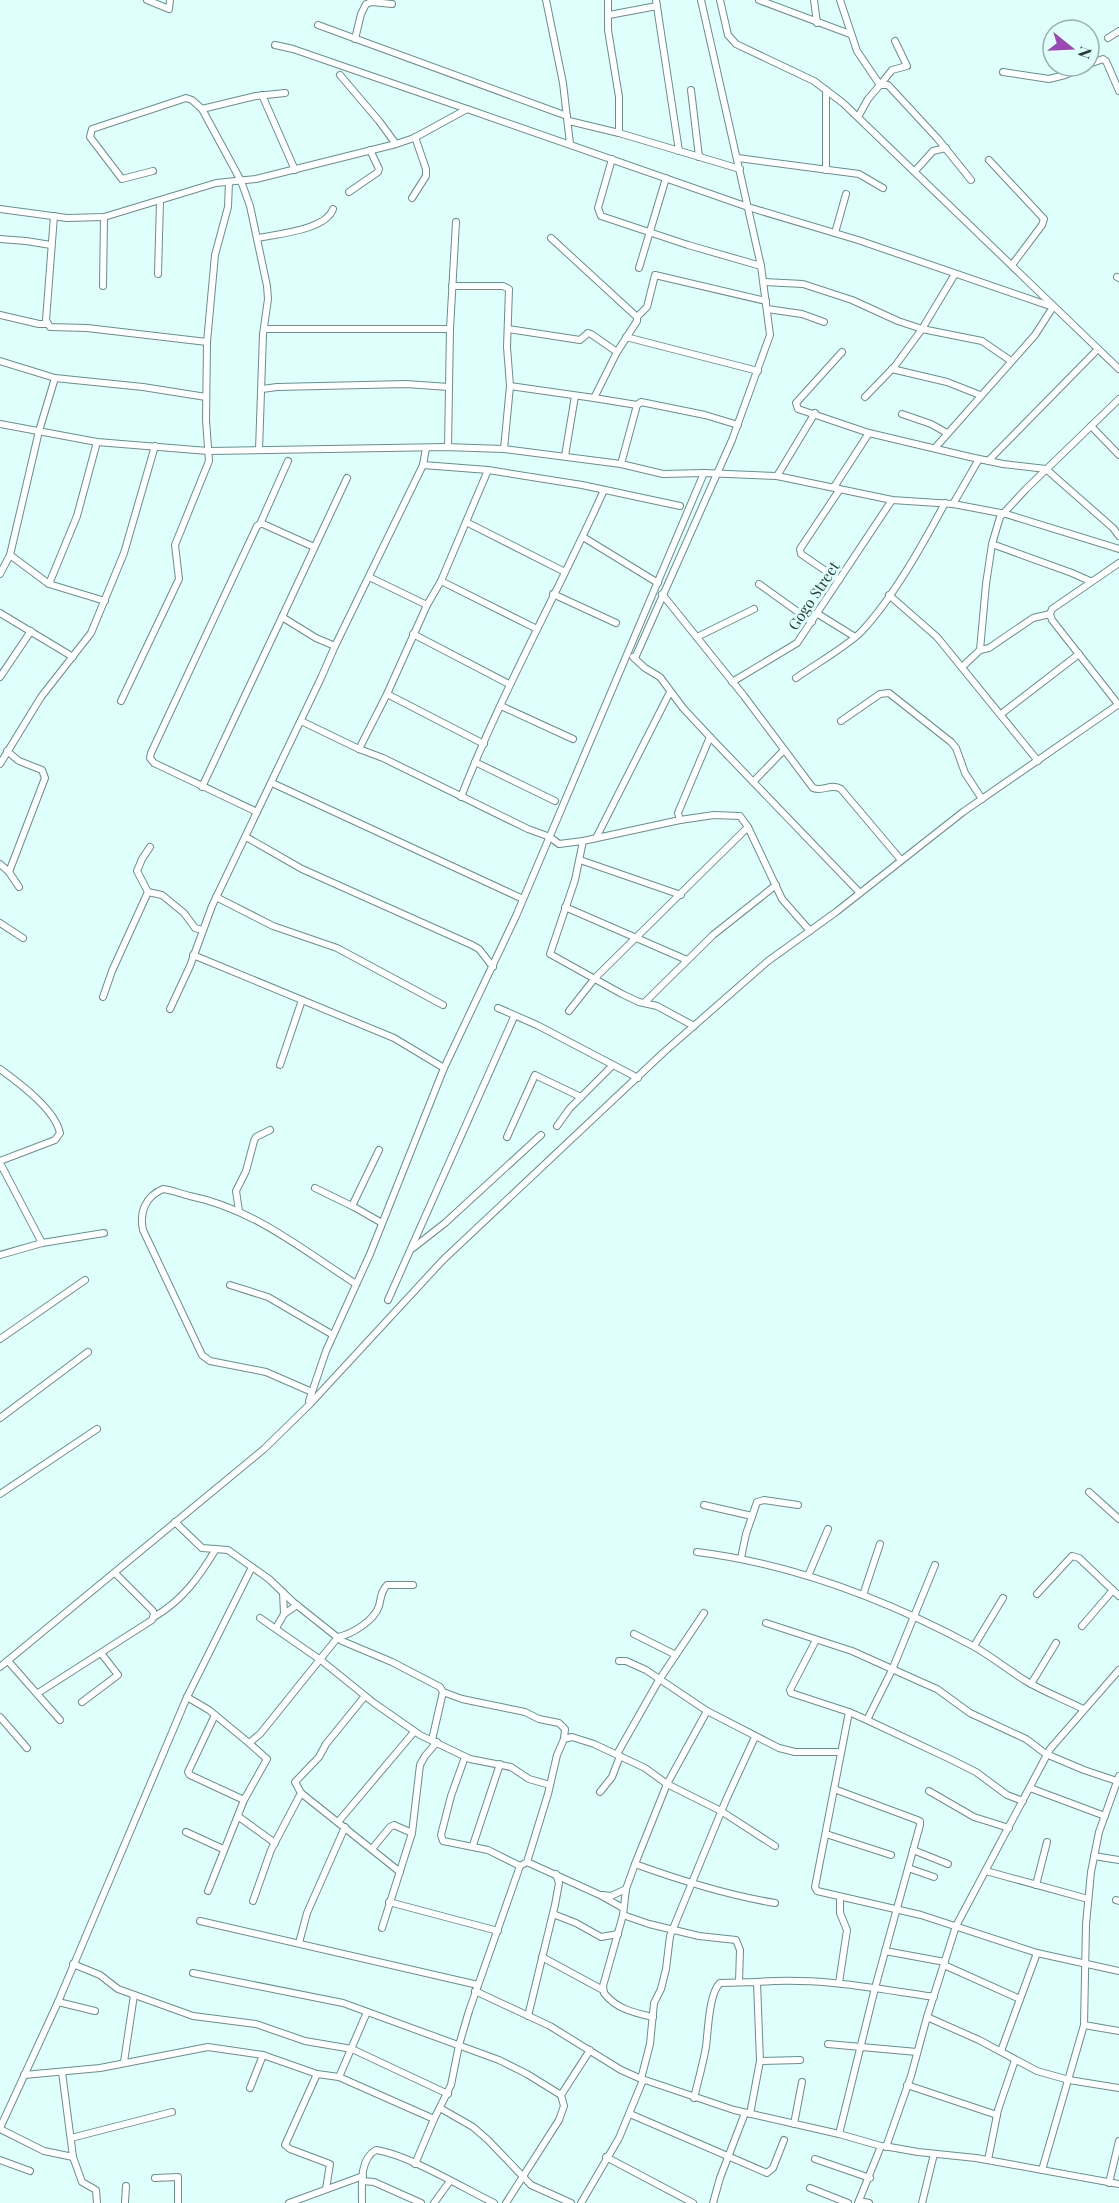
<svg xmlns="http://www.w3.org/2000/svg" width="1119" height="2203" font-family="'Playfair Display',serif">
<rect width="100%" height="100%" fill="#dffffd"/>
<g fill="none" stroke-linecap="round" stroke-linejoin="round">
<defs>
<g id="minor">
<polyline points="147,0 169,9 170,0"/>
<polyline points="546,0 563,83 570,144"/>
<polyline points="656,0 679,151"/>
<polyline points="720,0 728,35 736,44 814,81 843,103 1119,369"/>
<polyline points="759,0 850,34"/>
<polyline points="814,0 817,23"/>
<polyline points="840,0 857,51 880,85 892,70 907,66 895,41"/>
<polyline points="609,15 657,6"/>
<polyline points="318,25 567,116"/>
<polyline points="1108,38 1119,31"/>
<polyline points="355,39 361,14 366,4 372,2 392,4"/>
<polyline points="275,45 293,49 467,109"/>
<polyline points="1089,64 1103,59 1106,61 1119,91"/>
<polyline points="1003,72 1049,79 1065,75 1085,66"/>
<polyline points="340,75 379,121 396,144"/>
<polyline points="691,90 699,157"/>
<polyline points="826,90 826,170"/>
<polyline points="262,95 295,170"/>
<polyline points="202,109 256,96 285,93"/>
<polyline points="858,117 868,99 880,85 888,85 938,139 971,180"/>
<polyline points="569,121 619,133 619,97 608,30 608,0"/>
<polyline points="619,133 740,169"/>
<polyline points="738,158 859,174 883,188"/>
<polyline points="612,159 598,208 601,216 688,245 761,266"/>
<polyline points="989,160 1044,219 1042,225 1012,265"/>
<polyline points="153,171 122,179 90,137 92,129 186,98 192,100 202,109 241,181 250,206 267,286 268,299 263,334 259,450"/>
<polyline points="915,171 933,151 946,148"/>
<polyline points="349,192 378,172 379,169 370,150"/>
<polyline points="412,198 426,176 426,169 415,137"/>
<polyline points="0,209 67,218 104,217 216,183 256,179 396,144 414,138 467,109 748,207 858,240 1053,307 1035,335 935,448"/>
<polyline points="54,216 46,320 50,327 87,328 207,342"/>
<polyline points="835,233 846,194"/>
<path d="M258 238C277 234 326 230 333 209"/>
<polyline points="551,238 637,317"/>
<polyline points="0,239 26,241 51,245"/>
<polyline points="639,268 666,178"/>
<polyline points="158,274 160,201"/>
<polyline points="1117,277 1119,278"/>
<polyline points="764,282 803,284 852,300 898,321 922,329 982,341 1011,361"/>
<polyline points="103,286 104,217"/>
<polyline points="452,286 503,286 509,289 507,347 510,386 504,449"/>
<polyline points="767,309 802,314 824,322"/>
<polyline points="0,315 39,324 47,324"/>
<polyline points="264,329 450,329"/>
<polyline points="508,329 580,340 588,333 591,334 617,352"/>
<polyline points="626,337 758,371"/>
<polyline points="842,352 796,403 798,409 869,433 970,457 1003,464 1046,469 1113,528 1119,536"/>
<polyline points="0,361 55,378 143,387 206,397"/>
<polyline points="892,369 947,382 980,395"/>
<polyline points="510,386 594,398 617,352 637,321 637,317 647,307 655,275 766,301"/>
<polyline points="262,389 277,387 406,384 449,387"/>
<polyline points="865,397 895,366 922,329 955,274"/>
<polyline points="594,398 637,405"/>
<polyline points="902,414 931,424 947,433"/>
<polyline points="0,424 97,442 208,451 445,447 504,449 621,464 663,474 704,473 777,476 892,500 953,504 1006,514 1119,549"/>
<polyline points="1091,426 1119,455"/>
<polyline points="448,447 450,329 456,222"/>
<polyline points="565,456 575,396"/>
<polyline points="988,461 1098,349"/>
<polyline points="621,464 637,405 641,402 705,415 738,425"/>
<polyline points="423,465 488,470 582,485 680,506"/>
<polyline points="777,476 815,413"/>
<polyline points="834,487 869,433"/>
<polyline points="953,504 979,459"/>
<polyline points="466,522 565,572"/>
<polyline points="260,524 288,461"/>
<polyline points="583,537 658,583"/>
<polyline points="992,544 1072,573 1090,581"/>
<polyline points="10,555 49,584 105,601"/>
<polyline points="0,574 10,555 39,431 55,378"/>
<polyline points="369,577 427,605"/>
<polyline points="839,580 801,554 800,549 840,489"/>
<polyline points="441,581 537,629"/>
<polyline points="49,584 77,516 97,442"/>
<polyline points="759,584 812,622"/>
<polyline points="553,594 616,623"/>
<path d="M662 594 744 696 813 788C823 792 831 783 841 789L901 860"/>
<polyline points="889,595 937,637 1038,761"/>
<polyline points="0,613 73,657"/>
<polyline points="818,614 855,637"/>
<polyline points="413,634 509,684"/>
<polyline points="697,637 754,609"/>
<polyline points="335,646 316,638 282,617 347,478"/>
<polyline points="980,650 986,584 992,544 1000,517 1026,489 1119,399"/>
<polyline points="633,657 645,668 660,677 683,708 710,737 860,893"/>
<polyline points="635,658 732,440 770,335 761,266 701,0"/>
<polyline points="962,667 980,650 989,648 1033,618 1050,614"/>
<polyline points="0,677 31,631"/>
<path d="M796 678C814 665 846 647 861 632 893 598 923 544 945 503"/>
<polyline points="732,682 797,643 892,500"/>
<polyline points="387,694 484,744"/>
<polyline points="121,701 179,579 175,545 209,461 206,420 207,342 215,255 228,207 229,182"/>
<polyline points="1118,704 1052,620 1050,614 1052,609 1119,563"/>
<polyline points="501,706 573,739"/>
<polyline points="1001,714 1079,654"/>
<polyline points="301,721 359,749 383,758 528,829 550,837 559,844 583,841 680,820"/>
<polyline points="841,721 880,694 889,693 951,742 956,748 965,773 982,799"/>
<polyline points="710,737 680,808 678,813 680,820 714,815 740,816 748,827 782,899 810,931"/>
<polyline points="359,749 387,694 427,605 441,581 488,470"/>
<polyline points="7,751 19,761 42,770 45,778 9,872"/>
<polyline points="475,762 555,801"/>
<polyline points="0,764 41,697 91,633 124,553 155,446"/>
<polyline points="753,782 784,750"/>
<polyline points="272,783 523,899"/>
<polyline points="202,787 282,617"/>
<path d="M461 797C502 691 558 593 604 490"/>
<polyline points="257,812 154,763 150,758 151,753 257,526 260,524 263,524 314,547"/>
<polyline points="246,837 302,869 472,945 479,949 493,967"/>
<polyline points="596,838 670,692"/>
<polyline points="583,841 575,880 550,954 622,994 639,1002 657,1006 694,1026"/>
<polyline points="150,847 142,859 137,871 148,892 162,895 184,913 195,928 202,930"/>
<polyline points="580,860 681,895"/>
<polyline points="0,864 9,872 19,887"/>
<polyline points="216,897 273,926 337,948 443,1005"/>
<polyline points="565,907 687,960"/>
<polyline points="0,923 23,938"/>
<polyline points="193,955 394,1038 444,1068"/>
<polyline points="103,997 112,971 148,892"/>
<polyline points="645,1002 713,935 776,885"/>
<polyline points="498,1008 537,1025 638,1078"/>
<polyline points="170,1009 190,966 212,906 321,678 335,646 423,465 426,448"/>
<polyline points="569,1011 595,978 748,827"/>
<polyline points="280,1065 302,1000"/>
<path d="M0 1069C19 1083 55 1109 60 1133L55 1140 0 1161"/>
<polyline points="557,1126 570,1108 613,1065"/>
<polyline points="507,1137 535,1075 581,1097"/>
<polyline points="0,1163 42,1243"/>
<polyline points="315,1188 354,1207 382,1223"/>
<polyline points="352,1206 379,1150"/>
<polyline points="239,1211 236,1191 246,1171 254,1141 256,1137 270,1130"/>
<polyline points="413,1248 445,1223 541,1135"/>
<polyline points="0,1255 42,1243 104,1233"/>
<polyline points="230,1285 268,1297 333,1335"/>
<polyline points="388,1300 514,1017"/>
<polyline points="0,1339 85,1280"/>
<path d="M312 1392 266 1372 210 1361 202 1355 143 1230C139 1212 146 1196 163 1189 172 1190 181 1194 190 1196 254 1209 303 1250 356 1284"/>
<polyline points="309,1401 326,1351 370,1254 444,1068 516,916 704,473"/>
<polyline points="0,1418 88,1352"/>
<polyline points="1089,1492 1119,1519"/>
<polyline points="0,1494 97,1429"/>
<polyline points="704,1505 752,1516"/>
<polyline points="175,1522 202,1548 228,1550 269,1579 293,1602 342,1641 392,1662 440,1687 443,1692 432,1740"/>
<path d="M697 1552C794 1564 887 1600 973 1646 991 1656 1008 1670 1026 1681 1044 1692 1064 1699 1083 1709"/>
<polyline points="741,1558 746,1534 757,1502 764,1500 798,1505"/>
<polyline points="808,1576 828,1529"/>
<polyline points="283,1592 284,1614"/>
<polyline points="1037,1594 1072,1556 1079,1558 1119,1596"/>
<polyline points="863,1595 880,1544"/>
<path d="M154 1617C183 1600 199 1577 216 1549"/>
<polyline points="260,1618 322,1661 374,1703 420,1735 470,1759 511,1767 529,1779 550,1785"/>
<polyline points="766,1623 852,1651 921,1682 937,1689 970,1713 1026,1739 1046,1754 1084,1770 1117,1781"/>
<polyline points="1082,1626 1113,1590"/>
<polyline points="276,1628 284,1614 297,1605"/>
<polyline points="634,1634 676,1655"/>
<polyline points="816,1640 790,1690 791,1693 849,1712 867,1720 950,1759 976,1772 1007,1795 1023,1801"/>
<polyline points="974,1646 1003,1598"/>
<polyline points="8,1661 60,1720"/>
<polyline points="619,1661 626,1661 646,1670 707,1711 779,1748 795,1752 841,1752"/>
<polyline points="0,1667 264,1449 309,1405 443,1260 664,1052 768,961 836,912 963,812 1119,704"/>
<polyline points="1031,1684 1056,1643"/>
<polyline points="443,1692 462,1699 525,1712 539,1719 559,1723 565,1729 564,1739"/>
<polyline points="38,1693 152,1620 154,1614 153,1611 115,1573"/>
<polyline points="365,1696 326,1744 319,1757 295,1782 301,1793 400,1872"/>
<path d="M187 1697 209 1710 249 1743 260 1734 338 1637C352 1634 374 1621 379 1606 381 1598 381 1591 387 1585H413"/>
<polyline points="82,1702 118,1675 101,1653"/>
<polyline points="849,1712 815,1887 817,1891 921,1915 1037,1953 1119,1971"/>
<polyline points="215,1715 188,1772 190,1775 244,1800"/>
<polyline points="0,1717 27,1748"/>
<polyline points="867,1720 892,1670 935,1565"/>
<polyline points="617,1754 659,1680 704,1613"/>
<polyline points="465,1757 451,1796 441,1835 443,1841 488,1850 520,1866"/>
<polyline points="1030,1788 1105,1816"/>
<polyline points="834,1789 920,1821 920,1825 875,1988 839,2134"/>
<polyline points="929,1791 974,1817 1009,1828"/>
<polyline points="600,1792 612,1777 620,1756"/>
<polyline points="239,1817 275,1843"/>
<polyline points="338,1822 414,1732"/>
<polyline points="186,1832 223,1849"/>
<polyline points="826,1834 891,1855"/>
<polyline points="473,1845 500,1764"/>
<polyline points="372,1849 390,1827 394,1825 412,1833"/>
<polyline points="913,1850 948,1864"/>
<polyline points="1094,1856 1119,1860"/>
<polyline points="527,1862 600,1895 623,1908"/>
<path d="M635 1864C682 1881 726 1895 775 1903"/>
<polyline points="908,1868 934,1877"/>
<polyline points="986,1871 1088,1899"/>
<polyline points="1036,1885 1047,1842"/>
<polyline points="208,1891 244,1800 267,1759 249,1743"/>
<polyline points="603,1895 611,1896 626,1889"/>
<polyline points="1116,1900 1119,1901"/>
<polyline points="253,1901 271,1850 301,1793"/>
<polyline points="389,1902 498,1931"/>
<polyline points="553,1914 576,1923 601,1937 618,1934"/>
<polyline points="623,1915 649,1924 699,1936 736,1940 740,1950 739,1982"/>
<polyline points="200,1921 478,1985"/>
<polyline points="382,1928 412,1833 420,1765 425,1756 437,1742"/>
<polyline points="299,1943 307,1913 345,1827"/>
<polyline points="885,1951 945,1962"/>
<polyline points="542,1957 603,1990"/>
<polyline points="73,1964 100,1975 118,1989 193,2016 256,2024 305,2041 352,2049 448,2094"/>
<polyline points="944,1965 1020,1999"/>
<polyline points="193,1973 343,2003 499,2060 527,2074 561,2095 590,2050"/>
<path d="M757 1982C817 1977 875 1988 934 1997"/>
<polyline points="839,1983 847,1930 840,1913 840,1897"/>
<polyline points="475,1991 550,2026 621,2070 639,2078 734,2110 839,2134 881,2146 858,2203"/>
<polyline points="58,2002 95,2011"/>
<polyline points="528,2016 555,1905 559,1883 556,1874"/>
<path d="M653 2017C635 2013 616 2009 604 1993L603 1986 623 1915 626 1889 635 1864 667 1784 707 1711"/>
<polyline points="927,2017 979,2040 1037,2071 1069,2080 1119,2088"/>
<polyline points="1084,2025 1119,2031"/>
<polyline points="828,2044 917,2052"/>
<polyline points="1001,2051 1037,1953"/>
<polyline points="760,2061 800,2060"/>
<polyline points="124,2062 134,1995"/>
<polyline points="62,2072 73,2157 82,2182 96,2190 97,2203"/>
<polyline points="317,2074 285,2145 290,2149 330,2164 326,2189"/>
<polyline points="24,2075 100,2068 208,2047 263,2055 317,2074 339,2077 434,2119"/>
<polyline points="339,2077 367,2012"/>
<polyline points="641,2079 650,2044 654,2003 661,1989 666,1969 670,1936 726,1800 755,1737"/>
<polyline points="907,2085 997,2115"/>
<polyline points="250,2088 263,2055"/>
<path d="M694 2098C698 2081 703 2064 706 2047 708 2031 709 1993 720 1983L757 1982 760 2061 750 2114"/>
<polyline points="440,2108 473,2127 488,2140 531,2185 571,2203"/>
<polyline points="630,2114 767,2173 773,2168 784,2140"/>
<polyline points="794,2124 802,2082"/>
<polyline points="0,2128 58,2002 187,1697 252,1567"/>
<polyline points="0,2129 44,2151 73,2157"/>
<polyline points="71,2138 172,2112"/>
<polyline points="884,2146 918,2152 976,2158 1119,2184"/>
<polyline points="886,2147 911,2076 927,2017 956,1926 1050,1749 1119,1670"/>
<polyline points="606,2157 693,2203"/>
<polyline points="815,2159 870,2178"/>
<polyline points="0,2160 30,2171"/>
<polyline points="988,2160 998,2110 1015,2060"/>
<polyline points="415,2164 434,2119 451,2085 459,2045 469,2011 520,1866 527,1862 548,1794 557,1755 564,1739 572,1737 594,1744 645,1768 667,1784 721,1811 775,1846"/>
<polyline points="1042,2170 1084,2025 1086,1924 1091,1872 1099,1832 1119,1776"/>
<polyline points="155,2178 178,2177 178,2203"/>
<polyline points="362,2181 374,2182 421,2203"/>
<polyline points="1109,2183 1119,2141"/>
<polyline points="810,2188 848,2203"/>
<polyline points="859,2201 869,2203"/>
<polyline points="125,2203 126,2186"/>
<polyline points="289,2203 363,2176"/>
<path d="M362 2203C362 2186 359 2159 376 2150 409 2155 463 2188 494 2203"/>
<polyline points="434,2203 450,2181"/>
<polyline points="506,2203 559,2120 564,2106 561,2095"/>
<polyline points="581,2203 619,2138 643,2080"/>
<polyline points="713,2203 720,2178 745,2113"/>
<polyline points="922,2203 934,2154"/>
</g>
</defs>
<!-- minor casing -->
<use href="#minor" stroke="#698e8c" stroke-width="8"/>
<!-- minor -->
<use href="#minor" stroke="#fff" stroke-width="6"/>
</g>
<g text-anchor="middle" stroke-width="6" stroke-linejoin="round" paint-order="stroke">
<!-- street labels -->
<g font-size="15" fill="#2a3a39" stroke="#dffffd">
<text transform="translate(814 596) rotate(-56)" y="5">Gogo Street</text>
</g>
</g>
<!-- north arrow -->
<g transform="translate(1071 48) rotate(108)"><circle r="28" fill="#dffffd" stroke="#97b0af" stroke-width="1.5"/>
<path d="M0-4.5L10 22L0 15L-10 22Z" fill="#9e47b4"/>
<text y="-9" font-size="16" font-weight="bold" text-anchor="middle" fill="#2a3a39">N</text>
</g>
</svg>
